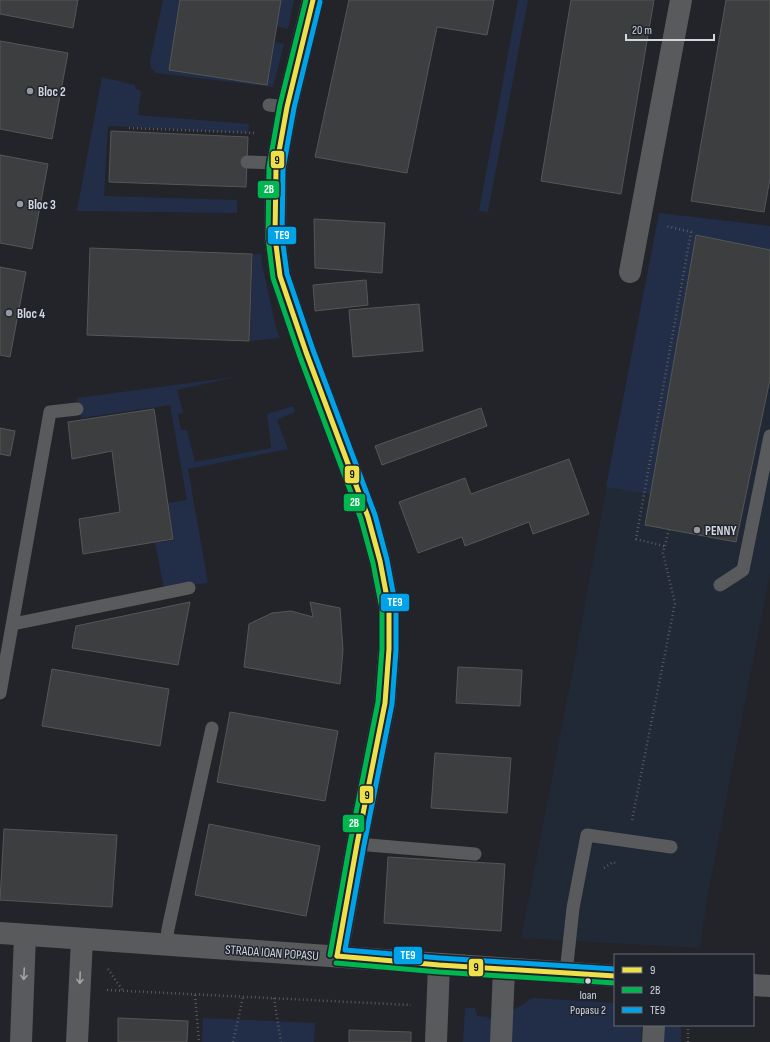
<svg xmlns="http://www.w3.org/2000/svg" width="770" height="1042" font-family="'Sofia Sans Condensed',sans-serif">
<rect width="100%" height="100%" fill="#22242a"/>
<!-- built -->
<polygon fill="#212836" points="659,213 770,226 770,573 708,894 700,948 521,938 574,664 595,549"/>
<!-- green -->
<g fill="#222e48">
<polygon points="163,0 180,0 170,70 267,85 275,42 284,44 273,87 156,73 151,68 150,61"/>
<polygon points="281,0 294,0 288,29 277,26"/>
<polygon points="518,0 528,0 488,212 479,211"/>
<polygon points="102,77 135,85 136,89 141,91 138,115 249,124 248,133 108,126 104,196 237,200 237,213 77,211"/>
<polygon points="659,213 770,226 770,250 696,235 650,494 606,487"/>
<polygon points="253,254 261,254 262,265 276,328 280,338 250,341"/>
<polygon points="235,377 177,390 183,413 178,414 181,430 187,430 195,462 271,448 267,414 293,406 295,412 277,420 288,449 188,469 208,583 164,588 155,543 174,540 168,503 187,500 170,405 81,418 77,398"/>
<polygon points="533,998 615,1003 615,1025 642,1025 641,1042 511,1042 512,1011"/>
<polygon points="465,1008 475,1008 477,1016 489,1017 492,1022 491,1042 463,1042"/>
<polygon points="203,1018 315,1023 314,1042 202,1042"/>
<polygon points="658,1025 681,1025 681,1042 657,1042"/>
</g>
<!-- building -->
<g fill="#3c3e3f" stroke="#545757">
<polygon points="0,0 78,0 73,28 0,14"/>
<polygon points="180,0 281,0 267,85 169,70"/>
<polygon points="349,0 494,0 487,35 437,27 407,173 315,157"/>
<polygon points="571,0 654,0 621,194 541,181"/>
<polygon points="726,0 770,0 770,178 764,212 691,201"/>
<polygon points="0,41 68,53 52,139 0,129"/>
<polygon points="111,131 248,137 246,187 109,182"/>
<polygon points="0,155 48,164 32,249 0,243"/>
<polygon points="314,219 385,223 382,273 315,268"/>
<polygon points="696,235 770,250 770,379 736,542 645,525"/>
<polygon points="90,248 252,254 249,341 87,335"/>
<polygon points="0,267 26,272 10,357 0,355"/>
<polygon points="366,280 368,305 315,311 313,285"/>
<polygon points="419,304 423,351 353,357 349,310"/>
<polygon points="481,408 487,426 382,465 375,446"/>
<polygon points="154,409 173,539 83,554 79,519 120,512 112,451 72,459 68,422"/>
<polygon points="0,428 15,431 10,456 0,454"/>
<polygon points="569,459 589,514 533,534 529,522 465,546 462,537 418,553 399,502 465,478 471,494"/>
<polygon points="190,602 178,665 72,648 76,626"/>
<polygon points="310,602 340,608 343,650 340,684 244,667 249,624 272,613 291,611 313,617"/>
<polygon points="458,667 522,670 520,706 456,703"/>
<polygon points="52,669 169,689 160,746 42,726"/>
<polygon points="230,712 338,731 325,801 217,782"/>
<polygon points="435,753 511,758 507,813 431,808"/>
<polygon points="209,824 320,846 306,916 195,895"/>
<polygon points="4,829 117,835 112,907 0,900"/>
<polygon points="388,857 505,864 501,931 384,923"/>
<polygon points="118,1018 188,1021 187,1042 118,1042"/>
<polygon points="349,1030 411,1032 411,1042 349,1042"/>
</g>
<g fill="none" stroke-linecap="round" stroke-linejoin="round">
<!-- path -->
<g stroke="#585a5d" stroke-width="2.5" stroke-dasharray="1 3" stroke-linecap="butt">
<polyline points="129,128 256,133"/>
<polyline points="664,546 636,539 691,232 666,226"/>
<polyline points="632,820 675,603 663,553 669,529"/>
<polyline points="604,868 613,862 615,863"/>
<polyline points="108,969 123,991"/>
<polyline points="107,990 411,1005"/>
<polyline points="195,995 199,1042"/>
<polyline points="274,998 281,1042"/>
<polyline points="233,1042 243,997"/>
<polyline points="688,1042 688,1025"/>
</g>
<!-- service -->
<g stroke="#595a5c" stroke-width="13">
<polyline points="269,105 287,107"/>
<polyline points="247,162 277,163"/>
<polyline points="720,585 743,570 770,436"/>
<polyline points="13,624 189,588"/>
<polyline points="0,693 50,412 77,409"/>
<polyline points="357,844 475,854"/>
<polyline points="166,945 168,929 212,728"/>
<polyline points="566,973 573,908 587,835 671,847"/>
</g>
<!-- minor -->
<g stroke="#595a5c" stroke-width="22">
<polyline points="313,0 287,107 276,168 275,237 280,276 306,352 368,517 380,561 389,608 389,649 385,703 357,844 337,956"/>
<polyline points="630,272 681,0"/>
<polyline points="0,933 615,976"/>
<polyline points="753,985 770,986"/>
<polyline points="21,1042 25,935"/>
<polyline points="77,1042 82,939"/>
<polyline points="436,1042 439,965"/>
<polyline points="501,1042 504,969"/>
<polyline points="653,1042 654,1025"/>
</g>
<defs>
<g id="bus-1">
<polyline points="313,0 287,107 276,168 275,237 280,276 306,352 368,517 380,561 389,608 389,649 385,703 357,844 337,956"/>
<polyline points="337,956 439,965 615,976"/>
</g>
<g id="bus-2">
<polyline points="306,0 280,105 269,167 268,238 273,278 299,354 361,519 373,563 382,609 382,649 378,702 350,843 330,955"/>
<polyline points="336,963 439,972 615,983"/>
</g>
<polyline id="bus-3" points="320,2 294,108 283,169 282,237 287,274 313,350 375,515 387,560 396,608 396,650 392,704 364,845 345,950 440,958 615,969"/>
</defs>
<!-- bus-1 casing -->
<use href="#bus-1" stroke="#1e232d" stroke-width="8"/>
<!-- bus-2 casing -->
<use href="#bus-2" stroke="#1e232d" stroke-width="8"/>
<!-- bus-3 casing -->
<use href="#bus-3" stroke="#1e232d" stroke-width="8"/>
<!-- bus-1 -->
<use href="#bus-1" stroke="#eee04b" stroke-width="5"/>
<!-- bus-2 -->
<use href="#bus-2" stroke="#00b64f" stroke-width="5"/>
<!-- bus-3 -->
<use href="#bus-3" stroke="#00a3e8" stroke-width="5"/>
</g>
<!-- one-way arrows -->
<defs><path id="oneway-shaft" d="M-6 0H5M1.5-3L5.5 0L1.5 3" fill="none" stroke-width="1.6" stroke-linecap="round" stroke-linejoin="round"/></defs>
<g stroke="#a2a4a9">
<use href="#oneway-shaft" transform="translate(24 974) rotate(93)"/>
<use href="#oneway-shaft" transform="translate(80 978) rotate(92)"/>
</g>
<!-- markers -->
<g fill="#95989e" stroke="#1e232d" stroke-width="1.5">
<circle cx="30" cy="91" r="4"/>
<circle cx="20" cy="204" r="4"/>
<circle cx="9" cy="313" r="4"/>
<circle cx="697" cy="530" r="4"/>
</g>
<circle fill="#d3d6dd" stroke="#1e232d" stroke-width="1.5" cx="588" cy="981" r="3.5"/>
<g text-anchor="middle" stroke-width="3" stroke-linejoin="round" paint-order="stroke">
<!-- bus labels -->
<g font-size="12" fill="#d3d6dd" stroke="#1e232d">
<text x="588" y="999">Ioan<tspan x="588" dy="15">Popasu 2</tspan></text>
</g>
<!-- poi labels -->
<g font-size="13" font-weight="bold" fill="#d3d6dd" stroke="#1e232d" text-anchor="start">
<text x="38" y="96">Bloc 2</text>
<text x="28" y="209">Bloc 3</text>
<text x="17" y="318">Bloc 4</text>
<text x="705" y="535">PENNY</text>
</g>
<!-- street labels -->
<g font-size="13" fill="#d3d6dd" stroke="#1e232d">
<text transform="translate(272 952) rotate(4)" y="5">STRADA IOAN POPASU</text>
</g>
</g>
<g stroke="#1e232d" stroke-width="1.5">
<rect x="270" y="150" width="15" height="19" rx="4" fill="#eee04b"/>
<rect x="257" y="180" width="23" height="19" rx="4" fill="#00b64f"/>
<rect x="267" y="226" width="30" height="19" rx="4" fill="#00a3e8"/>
<rect x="344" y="465" width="16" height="19" rx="4" fill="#eee04b"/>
<rect x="343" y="493" width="23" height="19" rx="4" fill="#00b64f"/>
<rect x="380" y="593" width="30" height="19" rx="4" fill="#00a3e8"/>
<rect x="359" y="785" width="15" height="19" rx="4" fill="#eee04b"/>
<rect x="342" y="814" width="23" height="19" rx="4" fill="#00b64f"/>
<rect x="393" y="946" width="30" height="19" rx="4" fill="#00a3e8"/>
<rect x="468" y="958" width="16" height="19" rx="4" fill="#eee04b"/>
</g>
<g font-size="11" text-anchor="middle" font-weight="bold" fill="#fff">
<text x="269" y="193">2B</text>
<text x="282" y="239">TE9</text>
<text x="355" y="506">2B</text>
<text x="395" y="606">TE9</text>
<text x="354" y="827">2B</text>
<text x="408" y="959">TE9</text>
</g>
<g font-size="11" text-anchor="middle" font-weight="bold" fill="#111">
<text x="277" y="164">9</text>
<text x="352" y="478">9</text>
<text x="367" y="799">9</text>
<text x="476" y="971">9</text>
</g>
<!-- legend -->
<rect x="614" y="954" width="140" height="72" fill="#1e232d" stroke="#666b73"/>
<rect x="622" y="967" width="20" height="6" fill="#eee04b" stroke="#666b73"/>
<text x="650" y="974" font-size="12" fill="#d3d6dd">9</text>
<rect x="622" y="987" width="20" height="6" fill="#00b64f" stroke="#666b73"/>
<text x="650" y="994" font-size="12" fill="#d3d6dd">2B</text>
<rect x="622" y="1007" width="20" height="6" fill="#00a3e8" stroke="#666b73"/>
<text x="650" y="1014" font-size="12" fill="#d3d6dd">TE9</text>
<!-- scale -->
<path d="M626 34v6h88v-6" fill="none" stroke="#d3d6dd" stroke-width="2"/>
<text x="632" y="34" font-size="12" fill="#d3d6dd" stroke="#1e232d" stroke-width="3" paint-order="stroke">20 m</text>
</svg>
